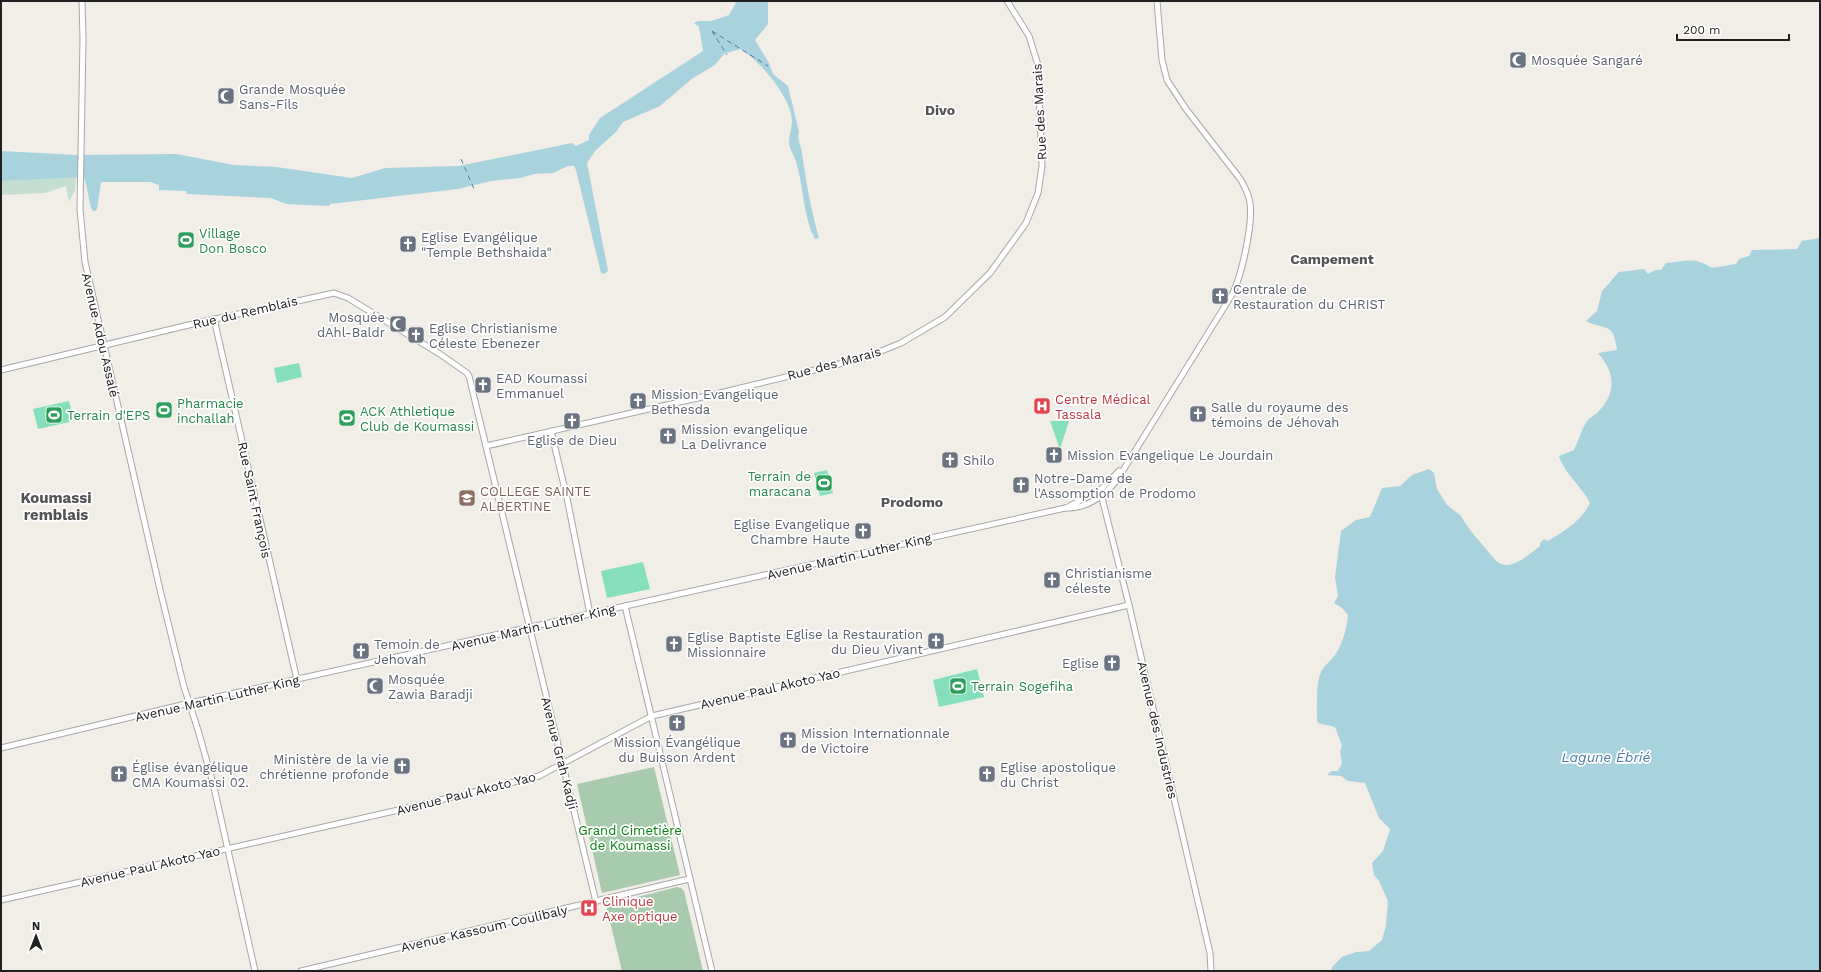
<svg xmlns="http://www.w3.org/2000/svg" width="1821" height="972" font-family="'Work Sans',sans-serif">
<rect width="100%" height="100%" fill="#f1ede7"/>
<!-- wetland -->
<polygon fill="#c4dfd2" points="76,176 75,190 69,202 66,186 45,193 1,195 1,181"/>
<!-- cemetery -->
<g fill="#a8caad">
<polygon points="654,767 680,875 602,893 577,784"/>
<polygon points="677,887 681,888 684,891 703,971 622,971 606,905"/>
</g>
<!-- pitch -->
<g fill="#85dfbc">
<polygon points="299,363 302,377 277,383 274,368"/>
<polygon points="69,401 74,421 38,429 33,409"/>
<polygon points="1050,421 1069,421 1060,449"/>
<polygon points="827,470 833,493 820,496 814,473"/>
<polygon points="643,562 650,589 607,598 601,571"/>
<polygon points="977,669 984,697 939,707 933,680"/>
</g>
<!-- water -->
<g fill="#a7d2de">
<path d="M737 1H768V24L755 40 769 63 773 74 788 86 799 132C797 140 801 145 802 153 806 182 811 210 819 238L815 239C802 214 804 184 795 159 793 153 789 148 789 142 789 135 792 128 792 121 792 99 759 59 740 49L724 54 715 65 693 78 660 106 623 122 616 132 596 150 587 163 608 271 604 274 601 273 576 170 574 166H568L553 173 534 174 521 178 491 181 458 189 330 204 329 206 286 204 271 198 187 194 186 191 159 190V185L150 182H101L97 209 95 211 92 210C88 199 88 188 84 177L1 181V151L76 155 176 154 234 165 276 167 352 178 385 168 459 166 572 143 576 146 589 140V135L600 118 703 51 699 27 694 23 698 21H711L729 15Z"/>
<path d="M1820 238V971H1331L1332 967 1342 957 1356 952 1369 951 1382 940 1386 926 1388 901 1379 881 1374 875 1372 863 1383 851 1390 829 1379 818 1365 783 1348 781 1341 776 1327 775 1332 771H1338L1342 763 1340 751 1342 746 1335 727 1318 723 1317 721C1317 709 1316 685 1320 675 1322 668 1326 665 1331 660 1341 650 1347 629 1348 615L1342 608 1334 603 1338 596 1335 577 1341 531 1356 520 1370 517 1382 488 1400 486 1412 475 1429 469 1434 473 1437 489 1447 505 1460 515 1470 530 1496 561C1510 573 1528 555 1540 546V543L1544 539 1547 541C1562 534 1584 518 1590 503 1582 486 1565 475 1559 456L1574 450C1579 440 1581 430 1587 421 1590 417 1596 415 1599 411 1617 391 1615 373 1598 353L1617 350C1613 322 1608 331 1586 321L1597 311 1602 291 1619 272 1644 269 1648 274 1655 270H1661L1666 263C1688 262 1692 256 1712 268L1736 264 1739 259 1749 256 1752 250 1797 249 1802 241Z"/>
</g>
<g fill="none" stroke-linecap="round" stroke-linejoin="round">
<!-- ferry -->
<g stroke="#497aa9" stroke-width="1" stroke-dasharray="5 4" stroke-linecap="butt">
<polyline points="712,31 768,66"/>
<polyline points="712,31 727,55"/>
<polyline points="461,159 474,189"/>
</g>
<defs>
<g id="minor">
<polyline points="82,1 83,39 80,209 85,262 161,594 184,687 198,730 213,783 255,971"/>
<polyline points="214,319 297,680"/>
<polyline points="1,370 197,323 334,293 348,298 440,354 467,373 469,376 596,902"/>
<polyline points="551,431 567,498 590,614"/>
<polyline points="486,446 724,392 843,363 864,358 901,343 945,317 990,273 1026,223 1038,193 1042,166 1038,65 1029,36 1007,1"/>
<polyline points="1100,490 1129,605 1210,953 1211,971"/>
<polyline points="1066,508 1100,490 1119,471"/>
<polyline points="625,606 712,971"/>
<path d="M1 748 190 703 1065 508C1087 509 1104 496 1117 480L1233 293C1242 273 1253 225 1250 203 1249 194 1245 188 1241 180L1186 109 1167 80 1162 60 1157 1"/>
<polyline points="1,900 403,809 539,776 652,716 1129,605"/>
<polyline points="301,971 689,879"/>
</g>
</defs>
<!-- minor casing -->
<use href="#minor" stroke="#a7a7a7" stroke-width="7"/>
<!-- minor -->
<use href="#minor" stroke="#fff" stroke-width="5"/>
</g>
<!-- icons -->
<defs>
<symbol id="mosque-square" viewBox="-11 -11 22 22"><rect x="-9" y="-9" width="18" height="18" rx="4" fill="#6b7280" stroke="#fff"/><path d="M3.5-4.9A6 6 0 1 0 3.5 4.9A5 5 0 1 1 3.5-4.9Z" fill="#fff"/></symbol>
<symbol id="stadium-square" viewBox="-11 -11 22 22"><rect x="-9" y="-9" width="18" height="18" rx="4" fill="#2e9e5b" stroke="#fff"/><path d="M0-5a6.5 5 0 1 0 0 10a6.5 5 0 1 0 0-10ZM-3.5-1.8h7v3.6h-7Z" fill="#fff"/></symbol>
<symbol id="church-square" viewBox="-11 -11 22 22"><rect x="-9" y="-9" width="18" height="18" rx="4" fill="#6b7280" stroke="#fff"/><path d="M-1.2-6h2.4v3.5h3.3v2.4h-3.3V6h-2.4V-.1h-3.3v-2.4h3.3Z" fill="#fff"/></symbol>
<symbol id="hospital-square" viewBox="-11 -11 22 22"><rect x="-9" y="-9" width="18" height="18" rx="4" fill="#e0444e" stroke="#fff"/><path d="M-5-5h3v3.5h4V-5h3V5h-3V1.5h-4V5h-3Z" fill="#fff"/></symbol>
<symbol id="university-square" viewBox="-11 -11 22 22"><rect x="-9" y="-9" width="18" height="18" rx="4" fill="#8d6e63" stroke="#fff"/><path d="M0-5L7-2L0 1L-7-2ZM-4 1L0 2.5L4 1V4Q0 6-4 4Z" fill="#fff"/></symbol>
</defs>
<g fill-rule="evenodd">
<use href="#mosque-square" x="1508" y="50" width="20" height="20"/>
<use href="#mosque-square" x="216" y="86" width="20" height="20"/>
<use href="#stadium-square" x="176" y="230" width="20" height="20"/>
<use href="#church-square" x="398" y="234" width="20" height="20"/>
<use href="#church-square" x="1210" y="286" width="20" height="20"/>
<use href="#mosque-square" x="388" y="314" width="20" height="20"/>
<use href="#church-square" x="406" y="325" width="20" height="20"/>
<use href="#church-square" x="473" y="375" width="20" height="20"/>
<use href="#church-square" x="628" y="391" width="20" height="20"/>
<use href="#hospital-square" x="1032" y="396" width="20" height="20"/>
<use href="#stadium-square" x="154" y="400" width="20" height="20"/>
<use href="#church-square" x="1188" y="404" width="20" height="20"/>
<use href="#stadium-square" x="44" y="405" width="20" height="20"/>
<use href="#stadium-square" x="337" y="408" width="20" height="20"/>
<use href="#church-square" x="562" y="411" width="20" height="20"/>
<use href="#church-square" x="658" y="426" width="20" height="20"/>
<use href="#church-square" x="1044" y="445" width="20" height="20"/>
<use href="#church-square" x="940" y="450" width="20" height="20"/>
<use href="#stadium-square" x="814" y="473" width="20" height="20"/>
<use href="#church-square" x="1011" y="475" width="20" height="20"/>
<use href="#university-square" x="457" y="488" width="20" height="20"/>
<use href="#church-square" x="853" y="521" width="20" height="20"/>
<use href="#church-square" x="1042" y="570" width="20" height="20"/>
<use href="#church-square" x="926" y="631" width="20" height="20"/>
<use href="#church-square" x="664" y="634" width="20" height="20"/>
<use href="#church-square" x="351" y="641" width="20" height="20"/>
<use href="#church-square" x="1102" y="653" width="20" height="20"/>
<use href="#mosque-square" x="365" y="676" width="20" height="20"/>
<use href="#stadium-square" x="948" y="676" width="20" height="20"/>
<use href="#church-square" x="667" y="713" width="20" height="20"/>
<use href="#church-square" x="778" y="730" width="20" height="20"/>
<use href="#church-square" x="392" y="756" width="20" height="20"/>
<use href="#church-square" x="109" y="764" width="20" height="20"/>
<use href="#church-square" x="977" y="764" width="20" height="20"/>
<use href="#hospital-square" x="579" y="898" width="20" height="20"/>
</g>
<g text-anchor="middle" stroke-width="3.5" stroke-linejoin="round" paint-order="stroke">
<!-- worship labels -->
<g font-size="13" fill="#5b616d" stroke="#fff" text-anchor="start">
<text x="1531" y="65">Mosquée Sangaré</text>
<text x="239" y="94">Grande Mosquée<tspan x="239" dy="15">Sans-Fils</tspan></text>
<text x="421" y="242">Eglise Evangélique<tspan x="421" dy="15">"Temple Bethshaida"</tspan></text>
<text x="1233" y="294">Centrale de<tspan x="1233" dy="15">Restauration du CHRIST</tspan></text>
<text x="385" y="322" text-anchor="end">Mosquée<tspan x="385" dy="15">dAhl-Baldr</tspan></text>
<text x="429" y="333">Eglise Christianisme<tspan x="429" dy="15">Céleste Ebenezer</tspan></text>
<text x="496" y="383">EAD Koumassi<tspan x="496" dy="15">Emmanuel</tspan></text>
<text x="651" y="399">Mission Evangelique<tspan x="651" dy="15">Bethesda</tspan></text>
<text x="1211" y="412">Salle du royaume des<tspan x="1211" dy="15">témoins de Jéhovah</tspan></text>
<text x="681" y="434">Mission evangelique<tspan x="681" dy="15">La Delivrance</tspan></text>
<text x="572" y="445" text-anchor="middle">Eglise de Dieu</text>
<text x="1067" y="460">Mission Evangelique Le Jourdain</text>
<text x="963" y="465">Shilo</text>
<text x="1034" y="483">Notre-Dame de<tspan x="1034" dy="15">l'Assomption de Prodomo</tspan></text>
<text x="850" y="529" text-anchor="end">Eglise Evangelique<tspan x="850" dy="15">Chambre Haute</tspan></text>
<text x="1065" y="578">Christianisme<tspan x="1065" dy="15">céleste</tspan></text>
<text x="923" y="639" text-anchor="end">Eglise la Restauration<tspan x="923" dy="15">du Dieu Vivant</tspan></text>
<text x="687" y="642">Eglise Baptiste<tspan x="687" dy="15">Missionnaire</tspan></text>
<text x="374" y="649">Temoin de<tspan x="374" dy="15">Jehovah</tspan></text>
<text x="1099" y="668" text-anchor="end">Eglise</text>
<text x="388" y="684">Mosquée<tspan x="388" dy="15">Zawia Baradji</tspan></text>
<text x="801" y="738">Mission Internationnale<tspan x="801" dy="15">de Victoire</tspan></text>
<text x="677" y="747" text-anchor="middle">Mission Évangélique<tspan x="677" dy="15">du Buisson Ardent</tspan></text>
<text x="389" y="764" text-anchor="end">Ministère de la vie<tspan x="389" dy="15">chrétienne profonde</tspan></text>
<text x="132" y="772">Église évangélique<tspan x="132" dy="15">CMA Koumassi 02.</tspan></text>
<text x="1000" y="772">Eglise apostolique<tspan x="1000" dy="15">du Christ</tspan></text>
</g>
<!-- street labels -->
<g font-size="13" fill="#202020" stroke="#fff">
<text transform="translate(1039 112) rotate(-93)" y="5">Rue des Marais</text>
<text transform="translate(245 312) rotate(-13)" y="5">Rue du Remblais</text>
<text transform="translate(101 335) rotate(77)" y="5">Avenue Adou Assalé</text>
<text transform="translate(834 363) rotate(-15)" y="5">Rue des Marais</text>
<text transform="translate(255 500) rotate(78)" y="5">Rue Saint François</text>
<text transform="translate(849 556) rotate(-13)" y="5">Avenue Martin Luther King</text>
<text transform="translate(533 627) rotate(-13)" y="5">Avenue Martin Luther King</text>
<text transform="translate(770 688) rotate(-13)" y="5">Avenue Paul Akoto Yao</text>
<text transform="translate(217 698) rotate(-13)" y="5">Avenue Martin Luther King</text>
<text transform="translate(1158 730) rotate(77)" y="5">Avenue des Industries</text>
<text transform="translate(560 753) rotate(76)" y="5">Avenue Grah Kadji</text>
<text transform="translate(466 793) rotate(-14)" y="5">Avenue Paul Akoto Yao</text>
<text transform="translate(150 866) rotate(-13)" y="5">Avenue Paul Akoto Yao</text>
<text transform="translate(484 928) rotate(-13)" y="5">Avenue Kassoum Coulibaly</text>
</g>
<!-- leisure labels -->
<g font-size="13" fill="#27864d" stroke="#fff" text-anchor="start">
<text x="199" y="238">Village<tspan x="199" dy="15">Don Bosco</tspan></text>
<text x="177" y="408">Pharmacie<tspan x="177" dy="15">inchallah</tspan></text>
<text x="360" y="416">ACK Athletique<tspan x="360" dy="15">Club de Koumassi</tspan></text>
<text x="67" y="420">Terrain d'EPS</text>
<text x="811" y="481" text-anchor="end">Terrain de<tspan x="811" dy="15">maracana</tspan></text>
<text x="971" y="691">Terrain Sogefiha</text>
</g>
<!-- health labels -->
<g font-size="13" fill="#be3a42" stroke="#fff" text-anchor="start">
<text x="1055" y="404">Centre Médical<tspan x="1055" dy="15">Tassala</tspan></text>
<text x="602" y="906">Clinique<tspan x="602" dy="15">Axe optique</tspan></text>
</g>
<!-- education labels -->
<g font-size="13" fill="#785e54" stroke="#fff" text-anchor="start">
<text x="480" y="496">COLLEGE SAINTE<tspan x="480" dy="15">ALBERTINE</tspan></text>
</g>
<!-- park labels -->
<g font-size="13" fill="#0c8115" stroke="#fff">
<text x="630" y="835">Grand Cimetière<tspan x="630" dy="15">de Koumassi</tspan></text>
</g>
<!-- neighbourhood labels -->
<g font-size="14" font-weight="bold" fill="#535353" stroke="#fff">
<text x="940" y="115">Divo</text>
<text x="1332" y="264">Campement</text>
<text x="912" y="507">Prodomo</text>
</g>
<!-- water labels -->
<g font-size="14" font-style="italic" fill="#497aa9" stroke="#fff">
<text x="1606" y="762">Lagune Ébrié</text>
</g>
<!-- quarter labels -->
<g font-size="15" font-weight="bold" fill="#535353" stroke="#fff">
<text x="56" y="503">Koumassi<tspan x="56" dy="17">remblais</tspan></text>
</g>
</g>
<!-- border -->
<rect width="1821" height="972" fill="none" stroke="#202020" stroke-width="4"/>
<!-- north arrow -->
<g transform="translate(36 936)" stroke="#ffffff" stroke-width="3" paint-order="stroke">
<path d="M0-3L7 15L0 10L-7 15Z" fill="#202020"/>
<text y="-6" font-size="11" font-weight="bold" text-anchor="middle" fill="#202020">N</text>
</g>
<!-- scale -->
<path d="M1677 34v6h112v-6" fill="none" stroke="#202020" stroke-width="2"/>
<text x="1683" y="34" font-size="12" fill="#202020" stroke="#ffffff" stroke-width="3" paint-order="stroke">200 m</text>
</svg>
